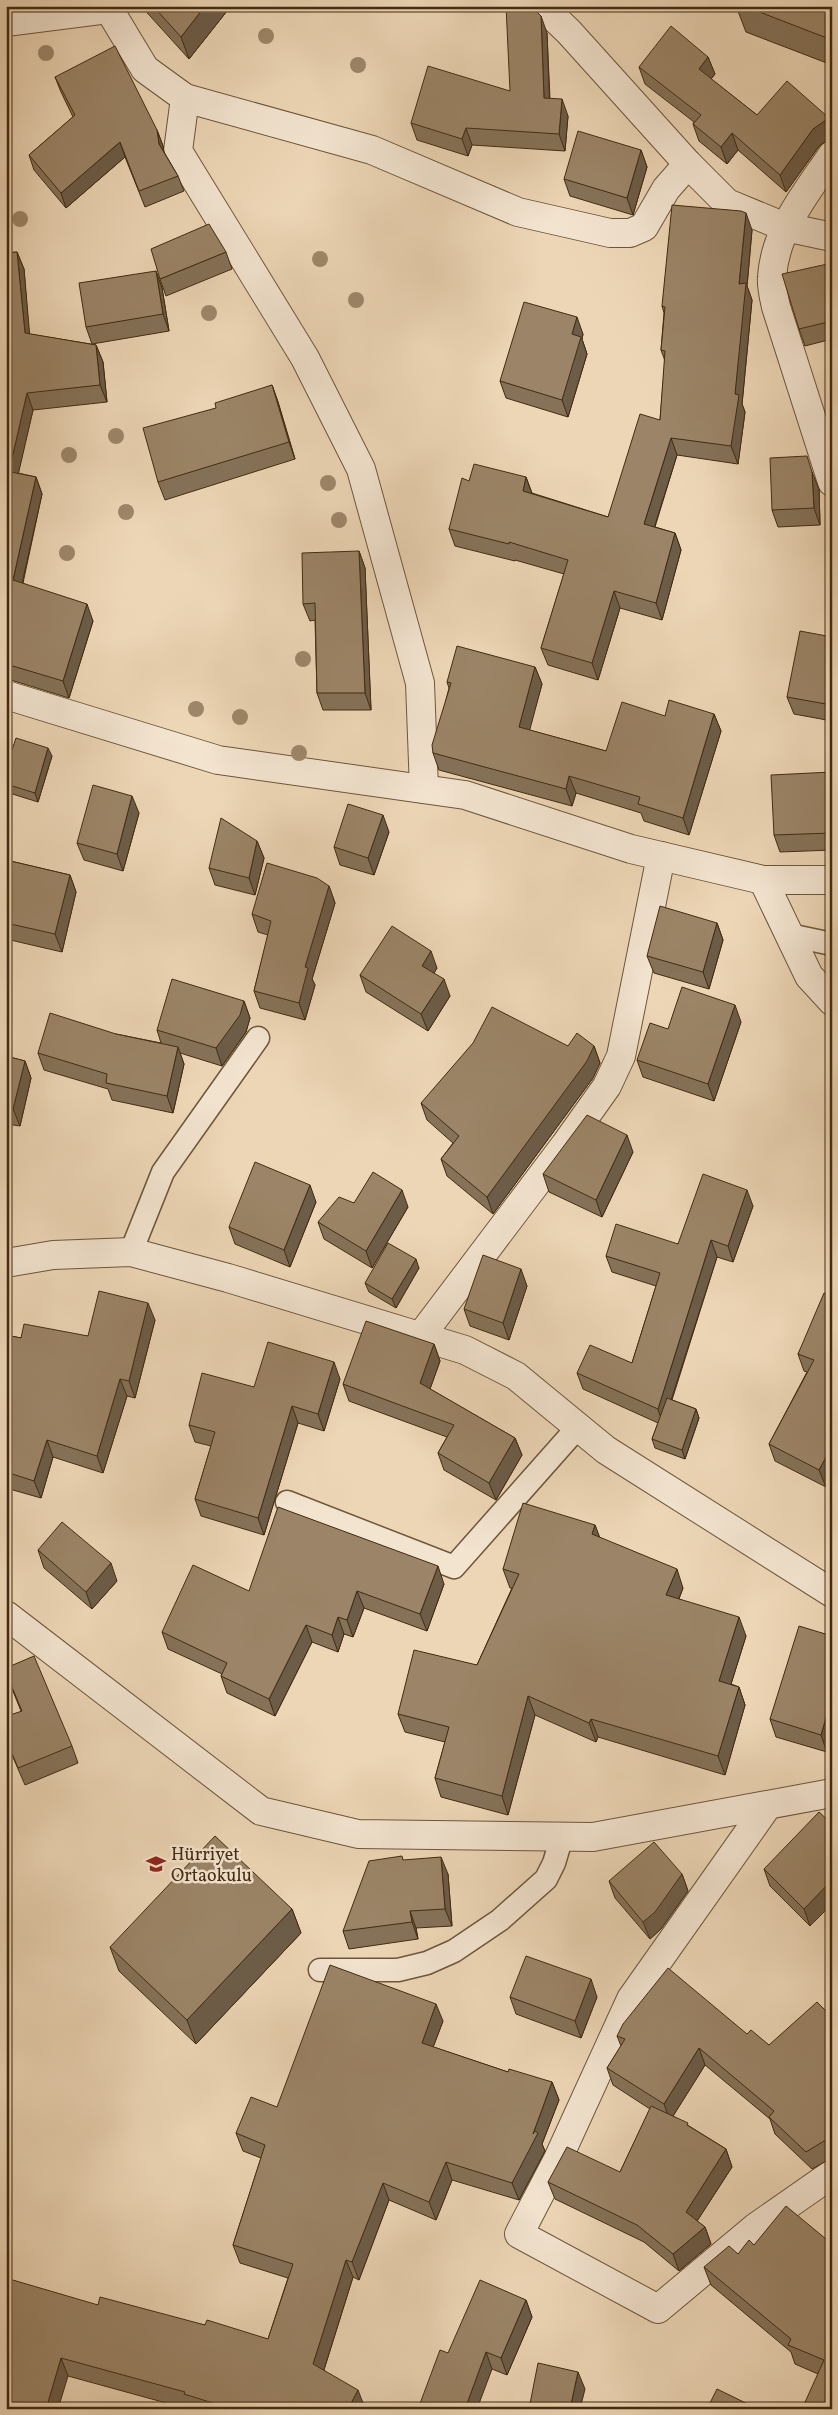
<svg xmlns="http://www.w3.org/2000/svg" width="838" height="2415" font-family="Vollkorn,serif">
<rect width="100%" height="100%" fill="#edd6b6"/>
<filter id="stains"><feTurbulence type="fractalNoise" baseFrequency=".004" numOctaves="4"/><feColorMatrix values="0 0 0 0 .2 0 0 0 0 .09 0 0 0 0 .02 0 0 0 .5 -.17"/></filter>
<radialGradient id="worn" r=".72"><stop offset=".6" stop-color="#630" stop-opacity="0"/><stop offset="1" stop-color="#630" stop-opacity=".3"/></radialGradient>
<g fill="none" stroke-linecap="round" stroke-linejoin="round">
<defs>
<g id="lane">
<polyline points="789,935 832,944"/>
<polyline points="131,1252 163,1172 258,1038"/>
<polyline points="287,1502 454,1567 578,1427"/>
<polyline points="320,1970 398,1970 427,1963 454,1951 500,1920 546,1879 554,1863 562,1836"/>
</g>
<g id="street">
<polyline points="107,6 145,69 185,98 372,150 518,212 610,233 630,233 644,227 666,189 688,164"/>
<polyline points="542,6 569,32 688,164 727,203 785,227 832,237"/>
<polyline points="6,22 108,9"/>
<polyline points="185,98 178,151 305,358 361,469 420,683 424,789"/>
<path d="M832 155C807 192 775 230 772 277 771 286 774 298 776 307L832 482"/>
<polyline points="6,695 218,760 465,795 631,849 763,880 832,880"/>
<polyline points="763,880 809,976 832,1001"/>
<polyline points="6,1263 53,1255 131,1252 228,1278 465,1350 516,1376 606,1450 832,1593"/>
<polyline points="420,1337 565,1145 607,1086 621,1056 661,856"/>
<polyline points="6,1615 261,1811 358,1834 593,1837 832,1793"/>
<polyline points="768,1805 631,1999 557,2161 519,2234 658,2309 756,2227 832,2174"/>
</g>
</defs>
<!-- lane casing -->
<use href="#lane" stroke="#6d563a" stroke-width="25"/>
<!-- street casing -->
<use href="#street" stroke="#6d563a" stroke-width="30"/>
<!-- lane -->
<use href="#lane" stroke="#f3e4d0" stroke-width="22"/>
<!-- street -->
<use href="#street" stroke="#f3e4d0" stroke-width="28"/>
</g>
<!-- trees -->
<g fill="#9e876a">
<circle cx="266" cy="36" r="8"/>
<circle cx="46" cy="53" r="8"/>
<circle cx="358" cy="65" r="8"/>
<circle cx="20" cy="219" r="8"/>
<circle cx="320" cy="259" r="8"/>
<circle cx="356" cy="300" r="8"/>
<circle cx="209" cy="313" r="8"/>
<circle cx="116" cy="436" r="8"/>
<circle cx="69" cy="455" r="8"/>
<circle cx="328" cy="483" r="8"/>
<circle cx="126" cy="512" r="8"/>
<circle cx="339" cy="520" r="8"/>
<circle cx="67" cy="553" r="8"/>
<circle cx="303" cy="659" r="8"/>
<circle cx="196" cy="709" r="8"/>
<circle cx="240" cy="717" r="8"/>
<circle cx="299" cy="753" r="8"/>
</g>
<!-- wall -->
<g fill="#857259" stroke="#422b11">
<polygon points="141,6 231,6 189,59"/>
<polygon points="736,6 832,6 832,65 746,32"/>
<polygon points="547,33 550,99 568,116 565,151 472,145 468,156 417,140 411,123 510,91"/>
<polygon points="708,57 715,74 711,79 757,115 832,125 832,137 819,146 786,192 738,150 727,164 699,141 693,124 694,122 645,84 639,67"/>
<polygon points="55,77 157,130 163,146 164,152 178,176 184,191 145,207 125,157 66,208 34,170 29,155 73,117 61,92"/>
<polygon points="641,150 647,167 633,215 570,196 564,179"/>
<polygon points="752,230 747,286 752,300 742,404 745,412 738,464 677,455 655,527 675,533 681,550 662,620 620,608 598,680 548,665 541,648 564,574 515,560 515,561 455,546 449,529 469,481 526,477 532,493 608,517 660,420 665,361 661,350 664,313 662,306"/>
<polygon points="17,252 24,269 29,334 96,345 103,362 107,402 33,410 18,473 36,477 42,494 23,583 93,621 69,698 11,680 6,681 6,253"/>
<polygon points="226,252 232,269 166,296 160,279"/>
<polygon points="832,263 832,339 805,346 799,329"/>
<polygon points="156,271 162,288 169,331 92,344 86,327"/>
<polygon points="583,334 582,339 587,354 568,417 506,398 500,381"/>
<polygon points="272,385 278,402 295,459 165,500 158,482 216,408"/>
<polygon points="819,489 820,525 778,527 772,510"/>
<polygon points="359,551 365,568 371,710 323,710 317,693 315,620 310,621 303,604"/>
<polygon points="832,637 832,721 794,714 787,697"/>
<polygon points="535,667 542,684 529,730 606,751 665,716 714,714 721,731 689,835 644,821 641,813 576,793 572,806 439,770 433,753 449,688 447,682"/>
<polygon points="52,756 38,802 6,792 6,768"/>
<polygon points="832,772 832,850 780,852 774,835"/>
<polygon points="139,813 123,871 84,860 77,843"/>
<polygon points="389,832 374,875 340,865 334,847"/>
<polygon points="257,841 264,858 255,895 215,885 209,868"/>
<polygon points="6,860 70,875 76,892 62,952 6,939"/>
<polygon points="329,886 335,903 312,979 315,985 305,1020 260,1008 254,991 268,935 258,932 252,914"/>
<polygon points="717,923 723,940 709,989 654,973 647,956"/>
<polygon points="437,968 434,973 450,996 428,1031 366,992 360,975"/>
<polygon points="244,1001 250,1018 246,1032 222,1066 180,1053 184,1064 173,1113 112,1100 108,1089 44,1070 38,1053 116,1034 161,1043 157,1030"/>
<polygon points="741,1022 714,1101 643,1077 637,1060 668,1029"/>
<polygon points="568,1046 594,1046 600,1063 593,1078 493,1214 447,1176 441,1159 453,1143 427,1120 421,1103"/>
<polygon points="6,1056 25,1061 31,1078 20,1126 6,1124"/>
<polygon points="633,1152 602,1217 549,1192 543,1174"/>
<polygon points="316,1202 290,1267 235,1244 229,1227"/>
<polygon points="354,1203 408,1207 372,1268 324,1239 318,1222"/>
<polygon points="753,1206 733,1262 717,1257 672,1400 696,1409 699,1418 685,1459 655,1448 652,1439 658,1423 583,1389 577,1373 632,1363 656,1286 612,1272 606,1256 678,1244"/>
<polygon points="419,1268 396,1308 369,1292 365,1283"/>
<polygon points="527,1286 509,1340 470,1326 464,1309"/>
<polygon points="832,1296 826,1487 775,1461 769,1444 807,1372 804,1371 798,1354"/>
<polygon points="155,1320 135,1398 127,1396 103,1473 53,1457 41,1498 6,1488 6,1335 21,1338 88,1336"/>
<polygon points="434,1344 440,1361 430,1389 515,1438 522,1455 496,1500 444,1470 438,1453 447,1437 349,1401 343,1384"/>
<polygon points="340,1379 324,1431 298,1423 264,1535 201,1516 195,1499 211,1446 195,1442 189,1425 254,1387"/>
<polygon points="595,1525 599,1537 683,1588 679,1599 746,1636 731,1684 739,1687 745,1705 725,1775 598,1737 596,1742 535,1715 508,1815 441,1797 435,1778 445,1742 405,1732 398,1714 477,1665 512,1588 510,1588 503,1569"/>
<polygon points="38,1550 117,1581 92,1609 44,1568"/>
<polygon points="444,1584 427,1631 364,1608 353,1637 344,1634 338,1652 312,1642 275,1716 227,1693 221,1676 222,1674 168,1649 162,1632 249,1591"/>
<polygon points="832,1636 832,1737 827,1752 776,1737 770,1719"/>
<polygon points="6,1674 72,1746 78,1763 25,1785 6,1741 6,1724 12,1721 21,1711"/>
<polygon points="832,1824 810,1926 770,1886 764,1869"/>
<polygon points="403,1860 448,1874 452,1926 416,1928 418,1939 349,1949 343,1931"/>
<polygon points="682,1874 688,1891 661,1929 650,1939 615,1898 609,1881"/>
<polygon points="292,1909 301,1933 196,2044 119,1971 110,1947"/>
<polygon points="510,1997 597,1997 581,2038 516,2014"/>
<polygon points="832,2017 832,2159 830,2159 812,2169 775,2134 770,2119 705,2065 673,2116 726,2149 732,2167 697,2221 705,2227 711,2244 679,2271 644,2242 555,2199 548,2182 620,2172 650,2109 613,2085 607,2068 621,2046 617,2036 747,2034 769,2045"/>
<polygon points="443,2021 433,2047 508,2072 552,2082 559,2100 542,2144 545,2151 519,2200 452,2180 436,2220 389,2200 359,2280 353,2277 324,2370 365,2408 364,2409 188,2409 68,2376 6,2409 98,2305 205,2325 268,2339 288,2278 240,2263 233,2245 261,2158 243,2151 236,2133 277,2107"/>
<polygon points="832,2244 832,2409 818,2374 795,2364 791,2352 711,2285 704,2267 738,2254 754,2245"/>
<polygon points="526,2300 532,2317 507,2375 492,2369 448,2353"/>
</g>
<!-- shaded-wall -->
<g fill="#6c5c48" stroke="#422b11">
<polygon points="205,6 231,6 189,59 181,37"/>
<polygon points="541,16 547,33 550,115 544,98"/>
<polygon points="708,57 715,74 705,86 699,69"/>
<polygon points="562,99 568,116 565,151 559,134"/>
<polygon points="829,118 832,125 832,137 819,146 786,192 780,175 813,129"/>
<polygon points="466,128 472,145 468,156 462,139"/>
<polygon points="157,130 163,146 165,159 159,144"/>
<polygon points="732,133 738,150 727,164 721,147"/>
<polygon points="120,142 125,157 66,208 61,193"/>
<polygon points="641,150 647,167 633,215 627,198"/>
<polygon points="746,213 752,230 747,286 752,300 742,404 745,412 738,464 731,446 735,394 739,284"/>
<polygon points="17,252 24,269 31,350 25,333"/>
<polygon points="156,271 162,288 169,331 163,314"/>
<polygon points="577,317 583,334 582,339 587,354 568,417 562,400 572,334"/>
<polygon points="96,345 103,362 107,402 100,385"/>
<polygon points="272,385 278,402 295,459 289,442"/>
<polygon points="27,393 33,410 16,484 10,467"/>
<polygon points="671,438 677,455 650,541 644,524"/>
<polygon points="812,472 819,489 820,525 814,508"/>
<polygon points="36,477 42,494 19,597 13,580"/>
<polygon points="526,477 532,494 523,491"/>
<polygon points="675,533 681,550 662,620 656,603"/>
<polygon points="359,551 365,568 371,710 365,693"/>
<polygon points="614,591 620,608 598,680 592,663"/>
<polygon points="87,604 93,621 69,698 63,681"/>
<polygon points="535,667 542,684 526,744 519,727"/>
<polygon points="832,675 832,718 826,704"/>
<polygon points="714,714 721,731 689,835 683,818"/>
<polygon points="48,748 52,756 38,802 35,793"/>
<polygon points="569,776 576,793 572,806 566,789"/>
<polygon points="132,796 139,813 123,871 117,854"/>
<polygon points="383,815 389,832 374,875 368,858"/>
<polygon points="257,841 264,858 255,895 249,878"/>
<polygon points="70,875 76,892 62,952 55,934"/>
<polygon points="329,886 335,903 312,979 315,985 305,1020 299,1003 305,967"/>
<polygon points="717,923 723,940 709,989 703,972"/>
<polygon points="431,951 437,968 428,983 422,966"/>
<polygon points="444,979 450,996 428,1031 421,1014"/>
<polygon points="244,1001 250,1018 246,1032 222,1066 216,1048"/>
<polygon points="735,1005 741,1022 714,1101 708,1084"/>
<polygon points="594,1046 600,1063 593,1078 493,1214 487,1197"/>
<polygon points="178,1047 184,1064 173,1113 167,1096"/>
<polygon points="25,1061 31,1078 20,1126 13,1109"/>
<polygon points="627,1135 633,1152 602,1217 596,1200"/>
<polygon points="310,1185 316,1202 290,1267 284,1250"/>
<polygon points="402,1190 408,1207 372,1268 366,1251"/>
<polygon points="747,1190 753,1206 733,1262 728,1246"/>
<polygon points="711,1240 717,1257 663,1425 658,1409"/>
<polygon points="416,1259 419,1268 396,1308 392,1299"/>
<polygon points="521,1269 527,1286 509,1340 503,1323"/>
<polygon points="148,1303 155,1320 135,1398 129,1381"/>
<polygon points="434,1344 440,1361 426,1400 420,1383"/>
<polygon points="334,1362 340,1379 324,1431 318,1414"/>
<polygon points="120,1379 127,1396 103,1473 97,1456"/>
<polygon points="292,1406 298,1423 264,1535 258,1518"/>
<polygon points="696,1409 699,1418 685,1459 682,1450"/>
<polygon points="515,1438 522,1455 496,1500 489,1483"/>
<polygon points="47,1440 53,1457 41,1498 34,1481"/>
<polygon points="832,1446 832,1475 826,1487 819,1470"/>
<polygon points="595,1525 602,1543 592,1534"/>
<polygon points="111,1563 117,1581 92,1609 86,1592"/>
<polygon points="438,1566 444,1584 427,1631 420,1614"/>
<polygon points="677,1569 683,1588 673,1613 666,1595"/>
<polygon points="357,1591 364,1608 353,1637 347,1620"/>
<polygon points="338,1617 344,1634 338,1652 332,1635"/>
<polygon points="739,1617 746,1636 726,1700 719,1681"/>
<polygon points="306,1625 312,1642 275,1716 269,1699"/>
<polygon points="739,1687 745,1705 725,1775 718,1756"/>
<polygon points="528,1696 535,1715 508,1815 502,1796"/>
<polygon points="828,1711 832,1721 832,1737 827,1752 821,1735"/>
<polygon points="591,1719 598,1737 596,1742 589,1723"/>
<polygon points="441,1857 448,1874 452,1926 445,1909"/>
<polygon points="682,1874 688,1891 661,1929 650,1939 643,1922"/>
<polygon points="832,1880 832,1904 810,1926 804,1909"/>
<polygon points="292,1909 301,1933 196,2044 187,2020"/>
<polygon points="410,1911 416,1928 418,1939 412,1922"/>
<polygon points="591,1979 597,1997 581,2038 575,2021"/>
<polygon points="436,2004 443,2021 428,2061 422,2043"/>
<polygon points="699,2048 705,2065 670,2121 664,2104"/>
<polygon points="552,2082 559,2100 542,2144 545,2151 519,2200 512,2183 533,2134"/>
<polygon points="726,2149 732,2167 692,2229 686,2212"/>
<polygon points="446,2162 452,2180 436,2220 429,2202"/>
<polygon points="383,2183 389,2200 359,2280 352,2262"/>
<polygon points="705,2227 711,2244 679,2271 673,2254"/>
<polygon points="346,2260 353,2277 320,2382 313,2364"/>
<polygon points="526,2300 532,2317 507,2375 501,2358"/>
<polygon points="486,2352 492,2369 477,2409 465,2409"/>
<polygon points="61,2358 68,2376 58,2409 46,2409"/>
<polygon points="578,2372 585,2389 580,2409 570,2409"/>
<polygon points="358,2390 365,2408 364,2409 348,2409"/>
</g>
<!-- building -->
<g fill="#9b8467" stroke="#422b11">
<polygon points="153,6 205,6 181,37"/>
<polygon points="506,6 531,6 541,16 544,98 562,99 559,134 466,128 462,139 411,123 428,66 510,91"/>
<polygon points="744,6 832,6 832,40"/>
<polygon points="671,26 708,57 699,69 757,115 787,81 829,118 813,129 780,175 732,133 721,147 693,124 701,115 639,67"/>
<polygon points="115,46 157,130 159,144 178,176 139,191 120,142 61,193 29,155 75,115 55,77"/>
<polygon points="578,131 641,150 627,198 564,179"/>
<polygon points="672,205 741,211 746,213 739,284 746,283 735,394 739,395 731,446 671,438 644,524 675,533 656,603 614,591 592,663 541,648 568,560 509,542 509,544 449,529 462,478 469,481 474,464 526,477 523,491 608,517 640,414 660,420 665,351 661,350 665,307 662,306"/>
<polygon points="209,224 226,252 160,279 151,249"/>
<polygon points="17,252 25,333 96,345 100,385 27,393 10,467 6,466 6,253"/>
<polygon points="832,263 832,321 799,329 782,274"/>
<polygon points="156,271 163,314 86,327 79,283"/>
<polygon points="524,302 577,317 572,334 581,337 562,400 500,381"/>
<polygon points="272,385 289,442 158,482 143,428 216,408 215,403"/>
<polygon points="807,456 812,472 814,508 772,510 770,458"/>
<polygon points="6,471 36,477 13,580 87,604 63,681 6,664"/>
<polygon points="359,551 365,693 317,693 315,603 303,604 302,553"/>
<polygon points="800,631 832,637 832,675 826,704 787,697"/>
<polygon points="457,646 535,667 519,727 606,751 622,702 665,716 669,700 714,714 683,818 638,804 640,797 569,776 566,789 433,753 432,745 451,683 447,682"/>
<polygon points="16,738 48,748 35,793 6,784 6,768"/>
<polygon points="832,772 832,833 774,835 771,775"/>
<polygon points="93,785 132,796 117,854 77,843"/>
<polygon points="348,804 383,815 368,858 334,847"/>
<polygon points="221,818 257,841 249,878 209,868"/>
<polygon points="6,860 70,875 55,934 6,923"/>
<polygon points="267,863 317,878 329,886 305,967 308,968 299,1003 254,991 271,921 252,914"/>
<polygon points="660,906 717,923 703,972 647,956"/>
<polygon points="392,926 431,951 422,966 444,979 421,1014 360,975"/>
<polygon points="172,979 244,1001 240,1015 216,1048 157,1030"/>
<polygon points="682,987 735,1005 708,1084 637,1060 650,1023 668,1029"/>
<polygon points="492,1007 568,1046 577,1033 594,1046 587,1061 487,1197 441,1159 459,1136 421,1103 473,1043"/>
<polygon points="50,1013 116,1034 178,1047 167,1096 106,1083 107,1074 38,1053"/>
<polygon points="6,1056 25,1061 13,1109 6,1108"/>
<polygon points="587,1115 627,1135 596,1200 543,1174"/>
<polygon points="255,1162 310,1185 284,1250 229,1227"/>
<polygon points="373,1172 402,1190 366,1251 318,1222 339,1197 354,1203"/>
<polygon points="703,1174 747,1190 728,1246 711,1240 658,1409 577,1373 590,1345 632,1363 660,1273 606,1256 616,1224 678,1244"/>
<polygon points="388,1243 416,1259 392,1299 365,1283"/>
<polygon points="483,1255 521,1269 503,1323 464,1309"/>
<polygon points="99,1291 148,1303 129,1381 120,1379 97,1456 47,1440 34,1481 6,1472 6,1335 21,1338 24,1324 88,1336"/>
<polygon points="824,1293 832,1296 832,1446 819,1470 769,1444 814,1360 798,1354"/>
<polygon points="366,1321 434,1344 420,1383 515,1438 489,1483 438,1453 454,1425 343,1384"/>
<polygon points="268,1342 334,1362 318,1414 292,1406 258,1518 195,1499 215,1432 189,1425 202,1373 254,1387"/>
<polygon points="667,1398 696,1409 682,1450 652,1439"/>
<polygon points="523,1503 595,1525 592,1534 677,1569 666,1595 739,1617 719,1681 739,1687 718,1756 591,1719 589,1723 528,1696 502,1796 435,1778 449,1727 398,1714 414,1650 477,1665 519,1574 503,1569"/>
<polygon points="278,1507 438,1566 420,1614 357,1591 347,1620 338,1617 332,1635 306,1625 269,1699 221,1676 227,1663 162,1632 193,1565 249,1591"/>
<polygon points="62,1522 111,1563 86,1592 38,1550"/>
<polygon points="799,1626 832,1636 832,1712 828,1711 821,1735 770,1719"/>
<polygon points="34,1656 72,1746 18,1768 6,1739 6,1724 12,1721 10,1715 22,1711 6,1673 6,1668"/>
<polygon points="819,1812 832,1824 832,1880 804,1909 764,1869"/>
<polygon points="215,1836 292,1909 187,2020 110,1947"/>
<polygon points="654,1842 682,1874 655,1912 643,1922 609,1881"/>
<polygon points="402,1856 403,1860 441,1857 445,1909 410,1911 412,1922 343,1931 369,1861"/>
<polygon points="526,1956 591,1979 575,2021 510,1997"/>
<polygon points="330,1965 436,2004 422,2043 508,2072 509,2069 552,2082 533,2134 535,2131 538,2133 512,2183 446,2162 429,2202 383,2183 352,2262 346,2260 313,2364 358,2390 348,2409 232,2409 184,2394 185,2392 61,2358 46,2409 6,2409 6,2278 98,2305 100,2297 205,2325 207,2320 268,2339 293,2264 233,2245 265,2145 236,2133 251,2097 277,2107"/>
<polygon points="668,1968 747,2034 751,2030 769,2045 817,2002 832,2017 832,2143 824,2141 806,2152 769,2117 774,2111 699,2048 664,2104 607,2068 625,2039 617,2036 623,2024"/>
<polygon points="651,2106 688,2123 687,2125 726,2149 686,2212 705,2227 673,2254 637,2225 548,2182 567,2147 620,2172"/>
<polygon points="786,2206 832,2244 832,2409 802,2409 824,2360 788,2345 791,2339 704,2267 729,2246 738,2254 749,2240 754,2245"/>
<polygon points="480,2280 526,2300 501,2358 486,2352 465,2409 418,2409 440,2350 448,2353"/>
<polygon points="538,2363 578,2372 570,2409 529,2409"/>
<polygon points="717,2389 758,2409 707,2409"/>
</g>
<!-- icons -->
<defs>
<symbol id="school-bare" viewBox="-9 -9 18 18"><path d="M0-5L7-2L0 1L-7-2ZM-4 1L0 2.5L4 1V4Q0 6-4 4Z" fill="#8f2418" stroke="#f3e4d0" stroke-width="2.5" paint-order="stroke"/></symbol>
</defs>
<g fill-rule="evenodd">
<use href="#school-bare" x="142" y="1850" width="28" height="28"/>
</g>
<g text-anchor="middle" stroke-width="5" stroke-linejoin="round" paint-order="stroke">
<!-- poi labels -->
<g font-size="18" fill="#422b11" stroke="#f3e4d0" text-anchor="start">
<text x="171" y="1860">Hürriyet<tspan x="171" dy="21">Ortaokulu</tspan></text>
</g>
</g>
<!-- margin -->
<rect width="838" height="2415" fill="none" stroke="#edd6b6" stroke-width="25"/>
<rect x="8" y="8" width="823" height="2400" fill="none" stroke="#422b11" stroke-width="2.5"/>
<rect x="12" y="12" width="813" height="2390" fill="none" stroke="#422b11"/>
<rect width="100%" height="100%" filter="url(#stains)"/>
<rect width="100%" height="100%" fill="url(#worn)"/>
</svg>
